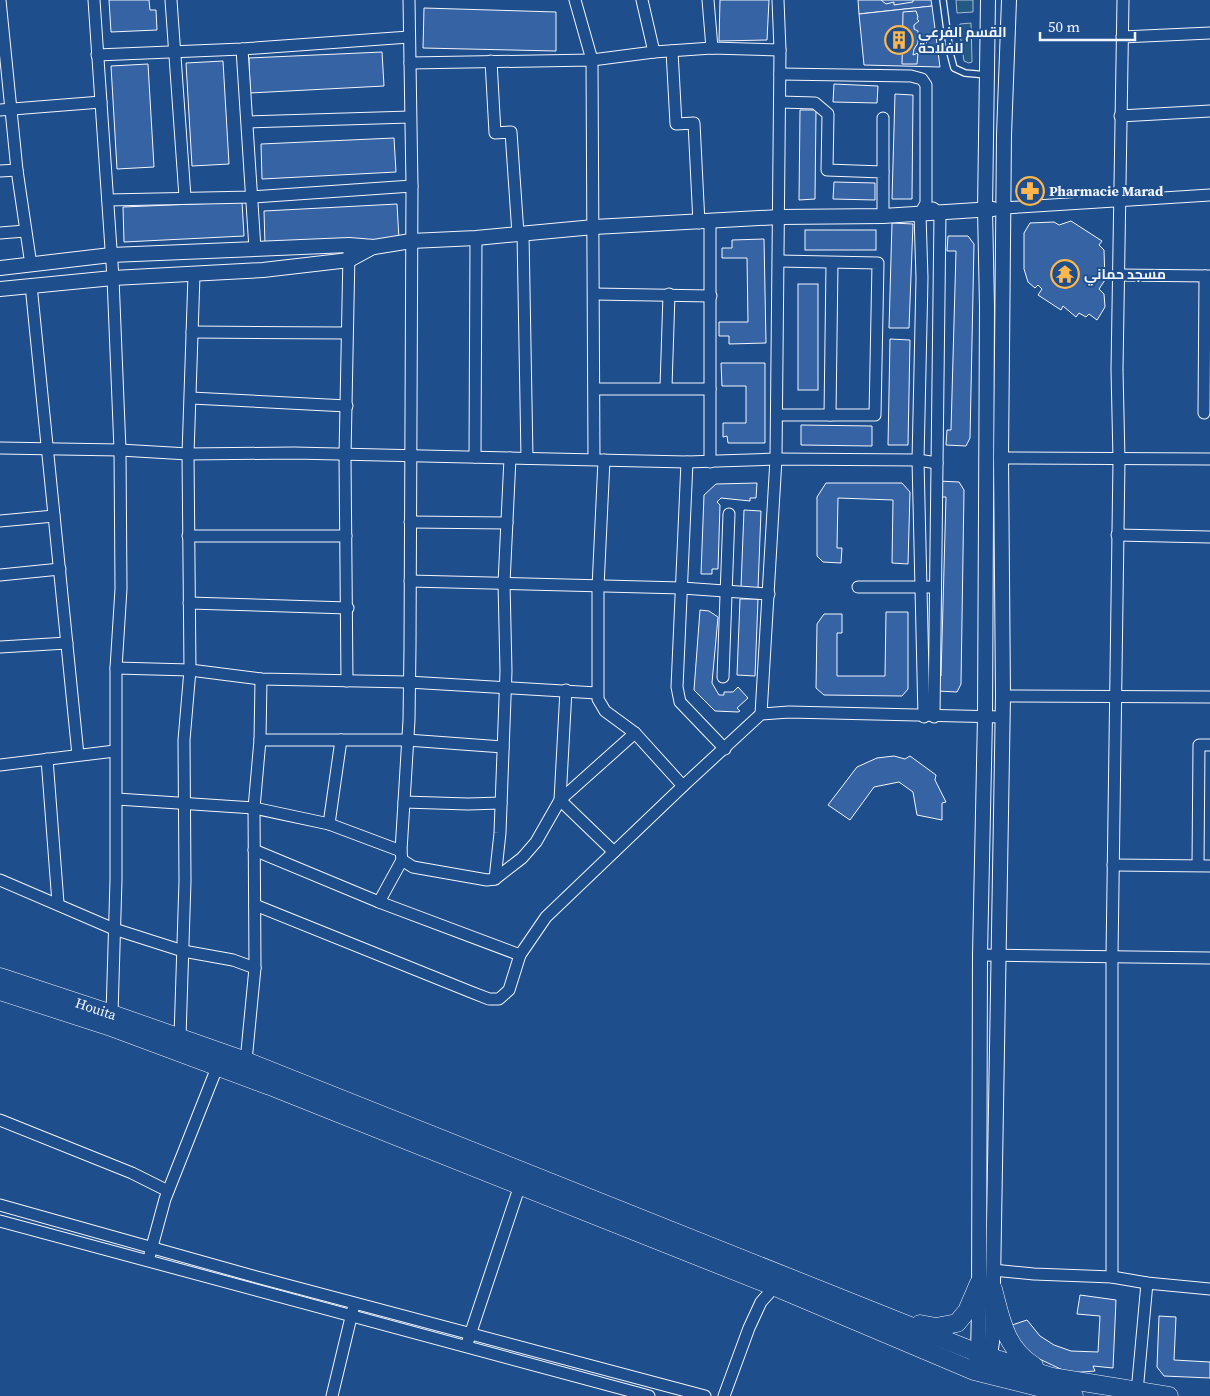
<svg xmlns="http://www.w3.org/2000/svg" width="1210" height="1396" font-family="'Source Serif 4',Cairo,serif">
<rect width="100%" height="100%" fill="#1f4e8c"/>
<!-- green -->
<g fill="#245a82" stroke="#a8bbd7">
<polygon points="956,0 973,0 973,12 957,13"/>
<polygon points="971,23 972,62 969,63 964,61 959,27 960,24"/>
</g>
<!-- building -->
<g fill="#3563a3" stroke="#f2f6ff">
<polygon points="109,0 149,0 150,10 156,10 157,30 111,32"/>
<polygon points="720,0 769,0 767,40 719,41"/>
<polygon points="858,0 931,0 932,6 859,14"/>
<polygon points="881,0 913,0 913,2 894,5 894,2 886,4"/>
<polygon points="932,6 940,67 864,65 859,14"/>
<polygon points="424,8 556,12 556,51 423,48"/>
<polygon points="916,11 918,17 917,19 919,21 914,25 914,29 918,31 918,43 914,49 913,55 918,53 917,64 902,64 903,12"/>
<polygon points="382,52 384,86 250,93 249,58"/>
<polygon points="223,61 229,164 192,166 186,63"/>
<polygon points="148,64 154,167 117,169 111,66"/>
<polygon points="834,84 878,86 877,103 833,102"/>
<polygon points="895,94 913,95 912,199 892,199"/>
<polygon points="800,110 816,110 815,199 799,200"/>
<polygon points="394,138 396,172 262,179 261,144"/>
<polygon points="834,182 875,183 875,200 833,199"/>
<polygon points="242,202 244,236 124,242 123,207"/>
<polygon points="397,204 399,239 265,245 264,211"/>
<polygon points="1071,221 1102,241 1099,245 1104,250 1105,280 1099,289 1104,294 1105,307 1097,320 1089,314 1086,317 1079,313 1076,317 1063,306 1061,310 1038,295 1042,289 1038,285 1035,288 1028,282 1024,269 1024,233 1030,223 1054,222 1059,225"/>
<polygon points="892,223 913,224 909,328 889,328"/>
<rect x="805" y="230" width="71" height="20"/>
<polygon points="948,236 968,236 974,244 970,438 966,446 946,445 947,430 951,430 956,251 947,251"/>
<polygon points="764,239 766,343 729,344 729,336 719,336 719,322 748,322 747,258 722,258 722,248 732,248 732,240"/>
<rect x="798" y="284" width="20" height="106"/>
<polygon points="890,339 910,340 908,445 888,445"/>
<polygon points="721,363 765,363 765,443 728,443 727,436 723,437 723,423 746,423 746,386 722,386"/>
<polygon points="801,425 872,426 872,446 801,445"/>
<polygon points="938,481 959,482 964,490 961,684 957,692 937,691 937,676 941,676 946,497 938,497"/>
<polygon points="757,483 756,498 750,498 750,501 721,498 717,502 720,505 718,569 712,569 712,574 701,574 704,495 716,484"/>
<polygon points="826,483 902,483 910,492 908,564 892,563 893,500 838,498 837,548 842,548 841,563 823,562 817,556 817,497"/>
<polygon points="744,510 761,511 758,588 741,587"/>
<polygon points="740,599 758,599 755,676 737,675"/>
<polygon points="700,610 709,611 718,617 712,683 719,695 724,695 724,692 733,692 738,687 748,698 737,708 740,711 738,712 715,711 694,690"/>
<polygon points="886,612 908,612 908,689 902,696 824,695 816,688 817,624 824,614 842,614 842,633 837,633 837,676 885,676"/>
<polygon points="894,756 905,759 910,756 936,775 935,780 946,802 942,803 942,820 917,815 913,792 899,782 874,787 850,820 828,805 857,767 877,758"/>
<polygon points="1080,1295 1116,1300 1113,1368 1093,1366 1095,1371 1069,1373 1031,1355 1018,1343 1012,1325 1027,1320 1040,1336 1054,1345 1071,1351 1098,1352 1100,1316 1077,1314"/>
<polygon points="1159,1316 1176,1317 1174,1360 1210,1362 1210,1378 1164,1376 1157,1367"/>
</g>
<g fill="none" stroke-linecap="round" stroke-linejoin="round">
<defs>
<polyline id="service" points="943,0 950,53 954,68 965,73 987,75"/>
<g id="minor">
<polyline points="0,0 17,170 31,265"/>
<polyline points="94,0 113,278 120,450 121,589 116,668 116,880 112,1014"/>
<polyline points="171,0 185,197"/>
<polyline points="409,0 412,186 410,647 409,720 401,851 402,860 413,867 487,880 495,879 500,833 506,671 504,583 510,458"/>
<polyline points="575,0 592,60 654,52"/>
<polyline points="642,0 654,52 712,48 780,50 778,0"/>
<polyline points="708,0 712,48"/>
<polyline points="1122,37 1210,33"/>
<polyline points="242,49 255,249"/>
<polyline points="672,51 676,124 694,123 699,223"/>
<polyline points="97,55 242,49 409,37"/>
<polyline points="491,61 495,133 511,132 518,234"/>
<polyline points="410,63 592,60 594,459"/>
<polyline points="780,74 911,76 922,79 926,85 926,203 920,214 922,278 918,460 924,717"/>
<polyline points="780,102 815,103 828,114 827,170 883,172 883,216"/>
<polyline points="0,110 101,102"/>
<polyline points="1120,116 1210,111"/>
<polyline points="883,118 883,172"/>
<polyline points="248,122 410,117"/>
<polyline points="0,171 17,170"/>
<polyline points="108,200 252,197 412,186"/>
<polyline points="933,208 940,213 934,717"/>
<polyline points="1004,208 1210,195"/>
<polyline points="0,233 25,231"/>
<polyline points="523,233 527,458"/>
<polyline points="1119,275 1210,276"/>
<polyline points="31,285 78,755"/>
<polyline points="594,294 711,296"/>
<polyline points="192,332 347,333"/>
<polyline points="666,387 669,294"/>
<polyline points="595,389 710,389"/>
<polyline points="191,398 347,406"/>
<polyline points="1204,413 1205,276"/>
<polyline points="777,415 875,415 878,263 779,261"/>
<polyline points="830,415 832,263"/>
<polyline points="0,448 120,450 188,454 294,453 687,462 776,459 918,460 937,463"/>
<polyline points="475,457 476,238"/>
<polyline points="1001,458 1210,459"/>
<polyline points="687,462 677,687 680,702 725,749"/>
<polyline points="710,462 710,223"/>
<polyline points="0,521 54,516"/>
<polyline points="410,522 507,523"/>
<polyline points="1117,535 1210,537"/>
<polyline points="188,536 346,536"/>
<polyline points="0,575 60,569"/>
<polyline points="410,581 682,588 769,594"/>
<polyline points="858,587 930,587"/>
<polyline points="189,603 348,608"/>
<polyline points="0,647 67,643"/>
<polyline points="116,668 190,670 261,679 408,682 597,693"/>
<polyline points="723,677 729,514"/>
<polyline points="347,681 345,456 349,253"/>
<polyline points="566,690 560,800 614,852"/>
<polyline points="1003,696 1210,697"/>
<polyline points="761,714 776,459 780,50"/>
<polyline points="260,740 407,740 503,747"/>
<polyline points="47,759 58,903"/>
<polyline points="0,765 115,751"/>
<polyline points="683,786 761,714 789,712 1002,717"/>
<polyline points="117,799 254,808 329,824 401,851"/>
<polyline points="404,802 468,804 501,803"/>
<polyline points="329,824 341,740"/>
<polyline points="254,850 379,902 520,955"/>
<polyline points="1113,865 1210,866"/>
<polyline points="1198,865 1199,745 1210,745"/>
<polyline points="495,879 522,858 536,842 560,800 635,733"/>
<polyline points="0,880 114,929 183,951 233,960 255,968"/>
<polyline points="379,902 402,860"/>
<polyline points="255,905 471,992 489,999 499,999 509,990 520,955 546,917 683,786 635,733 605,711 598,699 598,587 604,460"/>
<polyline points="980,955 1210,958"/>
<polyline points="180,1037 185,881 184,740 190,670 188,454 194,275"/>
<polyline points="246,1061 255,968 254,808 260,740 261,679"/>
<polyline points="0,1120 132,1173 168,1191"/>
<polyline points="0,1205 253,1276 705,1396"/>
<polyline points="0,1221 649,1396"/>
<polyline points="150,1254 165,1199 218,1065"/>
<polyline points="993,1270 1034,1274 1112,1277 1147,1283 1210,1289"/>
<polyline points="1112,1277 1112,956 1119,460 1117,370 1123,0"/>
<polyline points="468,1341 520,1185"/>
<polyline points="1137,1392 1147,1283"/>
<polyline points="332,1396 353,1309"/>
<polyline points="724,1396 749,1328 761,1302 779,1282"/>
</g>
<g id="tertiary">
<polyline points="0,268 111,255 349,245 374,247 411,241 476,238 594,227 780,217 883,216 993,209"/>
<polyline points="0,289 113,278 263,270 349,260 373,247"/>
<polyline points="988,1366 992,1342 1003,696 1001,458 1004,135 1009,0"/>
<polyline points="974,1371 978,1353 979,1308 980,955 985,717 987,307 985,209 988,0"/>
</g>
<g id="primary">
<path id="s1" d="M0 977 112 1014 246 1061 978 1353 1052 1377 1169 1396"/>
<polyline points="0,991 114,1028 270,1086 775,1287 974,1371 1074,1396"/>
<path d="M993 1289C1001 1319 1005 1348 1034 1366"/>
<polyline points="920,1324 936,1327 957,1323 967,1311 979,1283"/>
</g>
</defs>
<!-- service casing -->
<use href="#service" stroke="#f2f6ff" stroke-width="8"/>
<!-- minor casing -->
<use href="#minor" stroke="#f2f6ff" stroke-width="13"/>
<!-- tertiary casing -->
<use href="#tertiary" stroke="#f2f6ff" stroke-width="16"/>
<!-- primary casing -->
<use href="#primary" stroke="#f2f6ff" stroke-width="19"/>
<!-- service -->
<use href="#service" stroke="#1f4e8c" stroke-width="5.5"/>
<!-- minor -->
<use href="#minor" stroke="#1f4e8c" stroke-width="11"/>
<!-- tertiary -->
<use href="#tertiary" stroke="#1f4e8c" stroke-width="14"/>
<!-- primary -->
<use href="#primary" stroke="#1f4e8c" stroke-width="18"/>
</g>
<!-- icons -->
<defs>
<symbol id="building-ring" viewBox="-11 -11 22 22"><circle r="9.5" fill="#1f4e8c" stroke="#ffb74d" stroke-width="1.5"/><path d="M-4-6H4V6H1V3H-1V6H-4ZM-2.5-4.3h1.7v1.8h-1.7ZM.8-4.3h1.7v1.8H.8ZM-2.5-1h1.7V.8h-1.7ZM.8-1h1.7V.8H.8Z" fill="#ffb74d"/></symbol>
<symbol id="pharmacy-ring" viewBox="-11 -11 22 22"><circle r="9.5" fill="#1f4e8c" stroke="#ffb74d" stroke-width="1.5"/><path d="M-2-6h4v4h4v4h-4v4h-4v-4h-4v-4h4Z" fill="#ffb74d"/></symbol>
<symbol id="temple-ring" viewBox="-11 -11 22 22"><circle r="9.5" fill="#1f4e8c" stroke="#ffb74d" stroke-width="1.5"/><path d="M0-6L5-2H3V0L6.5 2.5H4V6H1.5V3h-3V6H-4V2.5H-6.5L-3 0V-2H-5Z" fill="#ffb74d"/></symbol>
</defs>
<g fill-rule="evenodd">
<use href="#building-ring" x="883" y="24" width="32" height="32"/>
<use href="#pharmacy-ring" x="1014" y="175" width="32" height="32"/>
<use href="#temple-ring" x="1049" y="258" width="32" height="32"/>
</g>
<g text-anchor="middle" stroke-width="4" stroke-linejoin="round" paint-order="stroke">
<!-- poi labels -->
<g font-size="14" font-weight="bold" fill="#f2f6ff" stroke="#1f4e8c" text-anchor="start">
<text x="918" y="37">القسم الفرعي<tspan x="918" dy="16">للفلاحة</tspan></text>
<text x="1049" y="196">Pharmacie Marad</text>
<text x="1084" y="279">مسجد حماني</text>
</g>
<!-- street labels -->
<g font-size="14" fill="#f2f6ff" stroke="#1f4e8c">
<text dy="5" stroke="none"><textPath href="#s1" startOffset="101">Houita</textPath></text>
</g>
</g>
<!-- scale -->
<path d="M1040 32v8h95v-8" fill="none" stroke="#f2f6ff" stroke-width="2.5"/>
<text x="1048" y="32" font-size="15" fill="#f2f6ff" stroke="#1f4e8c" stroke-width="4" paint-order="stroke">50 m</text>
</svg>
